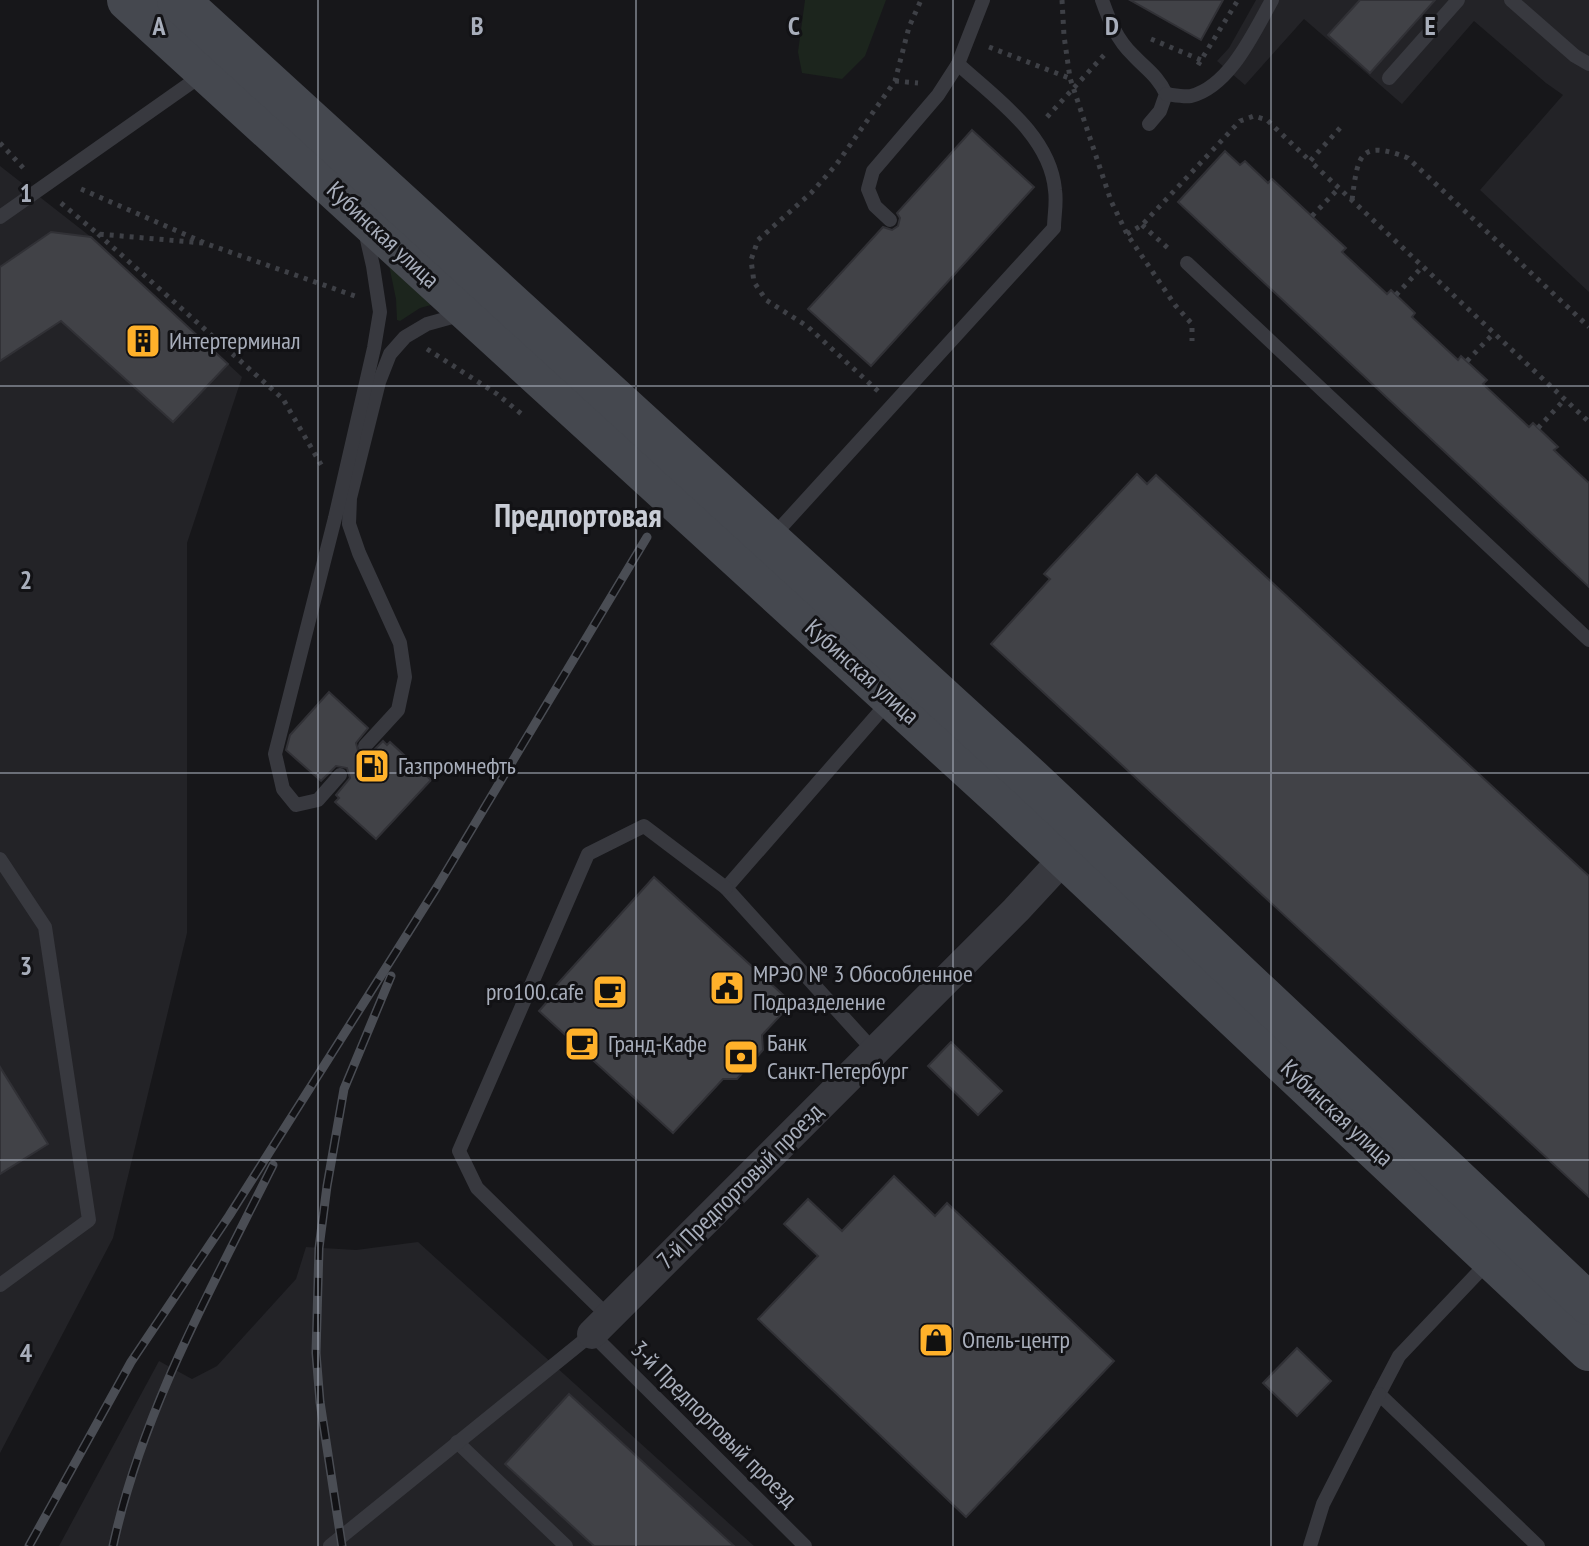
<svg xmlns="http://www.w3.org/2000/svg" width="1589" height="1546" font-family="'PT Sans Narrow',sans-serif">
<rect width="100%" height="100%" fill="#17171a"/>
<!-- built -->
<g fill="#232327">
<polygon points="1256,0 1589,0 1589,292 1480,190 1563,95 1546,83 1474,21 1402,104 1304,19 1245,85 1217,61 1229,48"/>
<polygon points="0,166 91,237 242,377 187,543 187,933 113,1238 0,1453"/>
<polygon points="418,1242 754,1546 59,1546 159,1361 192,1379 217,1366 296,1279 306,1247 356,1250"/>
</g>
<!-- green -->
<g fill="#1c251d">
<polygon points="805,0 886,0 865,56 842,79 802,73 798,52"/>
<polygon points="389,265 431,305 420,308 400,321 397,320 396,299"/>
</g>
<!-- building -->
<g fill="#414247" stroke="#313136" stroke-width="2">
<polygon points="1130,0 1223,0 1201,40"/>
<polygon points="1360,0 1435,0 1370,73 1328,35"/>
<polygon points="972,130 1034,187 871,366 808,309 883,227 892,230 898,226 900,218 897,213"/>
<polygon points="1225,151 1240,165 1245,161 1268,183 1272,179 1346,248 1342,252 1387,294 1391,290 1415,313 1412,317 1458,360 1461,356 1487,380 1483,384 1529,427 1533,423 1558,447 1554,450 1589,483 1589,587 1178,202"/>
<polygon points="51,232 91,237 228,364 173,422 61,321 0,361 0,267"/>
<polygon points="1137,474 1147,484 1156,475 1589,876 1589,1197 991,644 1050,579 1044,574"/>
<polygon points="329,692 368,728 356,743 359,754 369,755 383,741 387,745 390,742 431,780 376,839 335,802 339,798 336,795 350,778 347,768 336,766 321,781 286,750 290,735"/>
<polygon points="654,877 792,1003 762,1035 763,1050 737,1079 723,1079 673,1133 539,1011 555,993 552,990"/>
<polygon points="951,1042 1002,1091 978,1115 928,1066"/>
<polygon points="0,1067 48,1144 0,1174"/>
<polygon points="894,1176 935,1216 947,1203 1114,1361 966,1517 758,1319 818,1256 784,1224 808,1199 842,1231"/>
<polygon points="1297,1348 1331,1381 1297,1416 1263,1383"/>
<polygon points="569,1394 734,1546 594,1546 505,1464"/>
</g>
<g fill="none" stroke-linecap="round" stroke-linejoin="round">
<!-- path -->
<g stroke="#3e4046" stroke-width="5" stroke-dasharray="4 6" stroke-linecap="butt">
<polyline points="1062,0 1064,36 1070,78 1111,201 1127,234 1175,305 1192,324 1192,341"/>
<polyline points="1151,39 1201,60"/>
<polyline points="989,47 1069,78"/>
<polyline points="1198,65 1238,0"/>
<polyline points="895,81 918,83"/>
<polyline points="1047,117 1105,54"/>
<polyline points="1340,128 1310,161 1589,422"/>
<polyline points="0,143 27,172"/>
<polyline points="81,189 207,244 355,296"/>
<path d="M1352 200C1358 155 1359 139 1408 158L1589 327"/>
<polyline points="61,203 98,234 203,243"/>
<polyline points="1312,216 1339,188"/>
<polyline points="1142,225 1170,250"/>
<polyline points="98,234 283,399 323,468"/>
<polyline points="1127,234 1142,225 1240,121 1254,116 1267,120 1310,161"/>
<polyline points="1396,295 1423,266"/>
<polyline points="427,349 497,394 524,416"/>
<polyline points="1467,361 1494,333"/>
<polyline points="878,391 807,326 766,300 754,282 751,260 758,240 811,193 836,165 895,81 909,27 921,0"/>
<polyline points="1538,428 1565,399"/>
</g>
<!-- service -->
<g stroke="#38393f" stroke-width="14">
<path d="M1102 0C1109 20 1117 40 1133 55 1146 69 1158 76 1166 94L1160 111 1149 124"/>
<polyline points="1511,0 1575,56 1589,64"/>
<polyline points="1389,78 1458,0"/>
<path d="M1166 94C1174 95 1183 97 1191 96 1230 86 1254 32 1272 0"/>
<polyline points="0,217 202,75"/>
<polyline points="890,220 875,206 868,189 873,171 938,95 958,64"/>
<polyline points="1187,263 1589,640"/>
<path d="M773 536 1054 228C1054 216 1057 203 1055 190 1050 135 995 98 958 64L983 0"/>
<polyline points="365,746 398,710 405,677 400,643 359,553 349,524 350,498 379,382 390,354 405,337 427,324 463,314"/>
<polyline points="340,775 318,800 296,805 283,789 275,754 335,518 374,348 380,312 373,266 365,231"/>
<polyline points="0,859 45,927 89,1220 0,1285"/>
<polyline points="875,1052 726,888 890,700"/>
<polyline points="1490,1260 1399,1356 1379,1394 1538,1546"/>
<polyline points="609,1317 477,1188 459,1151 588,854 644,826 726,888"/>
<polyline points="457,1442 566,1546"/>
<polyline points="330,1546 592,1334 805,1546"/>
<polyline points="1310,1546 1323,1504 1379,1394"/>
</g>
<!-- minor -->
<polyline stroke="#38393f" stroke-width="30" points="592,1334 1016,910 1079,842"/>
<!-- secondary -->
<g stroke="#45484f" stroke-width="42">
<polyline points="128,0 1008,804 1589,1350"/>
<polyline points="178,0 1031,779 1589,1304"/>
</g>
<defs>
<g id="rail">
<polyline points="29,1546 131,1362 229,1216 437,887 647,537"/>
<path d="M113 1546C142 1411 212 1287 273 1165"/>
<polyline points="342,1546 320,1402 316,1353 319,1248 327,1186 344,1089 391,976"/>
</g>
</defs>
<!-- rail casing -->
<use href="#rail" stroke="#4a4d54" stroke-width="9"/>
<!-- rail -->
<use href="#rail" stroke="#121215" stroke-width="6" stroke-dasharray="18" stroke-linecap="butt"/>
</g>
<!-- grid -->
<path fill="none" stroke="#a8aebb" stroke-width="2" stroke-opacity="0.55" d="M318 0V1546M636 0V1546M953 0V1546M1271 0V1546M0 386H1589M0 773H1589M0 1160H1589"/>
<!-- icons -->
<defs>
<symbol id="building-square" viewBox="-11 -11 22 22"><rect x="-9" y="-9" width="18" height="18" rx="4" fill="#ffb12a" stroke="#121215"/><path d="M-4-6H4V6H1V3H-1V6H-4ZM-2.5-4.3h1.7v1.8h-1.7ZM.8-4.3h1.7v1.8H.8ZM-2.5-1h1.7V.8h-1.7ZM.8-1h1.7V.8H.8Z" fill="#111"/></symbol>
<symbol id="fuel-square" viewBox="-11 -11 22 22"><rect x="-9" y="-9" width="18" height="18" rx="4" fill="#ffb12a" stroke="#121215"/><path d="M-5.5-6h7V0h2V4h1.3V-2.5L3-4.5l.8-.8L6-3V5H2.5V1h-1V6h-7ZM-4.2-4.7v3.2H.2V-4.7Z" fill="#111"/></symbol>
<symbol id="civic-square" viewBox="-11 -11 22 22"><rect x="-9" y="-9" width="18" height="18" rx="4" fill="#ffb12a" stroke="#121215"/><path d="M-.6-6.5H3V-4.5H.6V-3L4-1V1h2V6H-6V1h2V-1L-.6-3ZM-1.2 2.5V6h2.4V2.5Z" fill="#111"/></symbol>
<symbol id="cafe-square" viewBox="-11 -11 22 22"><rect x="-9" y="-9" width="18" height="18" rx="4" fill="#ffb12a" stroke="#121215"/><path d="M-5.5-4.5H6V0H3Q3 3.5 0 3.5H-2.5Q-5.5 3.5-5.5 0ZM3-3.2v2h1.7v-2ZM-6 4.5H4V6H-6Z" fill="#111"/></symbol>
<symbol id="bank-square" viewBox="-11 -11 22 22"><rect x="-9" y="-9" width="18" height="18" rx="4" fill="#ffb12a" stroke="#121215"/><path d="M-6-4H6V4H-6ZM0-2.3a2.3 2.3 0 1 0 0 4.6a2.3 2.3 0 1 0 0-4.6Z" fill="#111"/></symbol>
<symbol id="shop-square" viewBox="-11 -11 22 22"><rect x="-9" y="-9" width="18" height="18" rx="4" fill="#ffb12a" stroke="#121215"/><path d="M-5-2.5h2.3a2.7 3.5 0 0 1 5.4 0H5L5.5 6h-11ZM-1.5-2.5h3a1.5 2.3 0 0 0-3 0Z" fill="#111"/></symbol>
</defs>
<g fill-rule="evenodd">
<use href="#building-square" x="123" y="321" width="40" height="40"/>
<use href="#fuel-square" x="352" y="746" width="40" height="40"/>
<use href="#civic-square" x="707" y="968" width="40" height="40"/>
<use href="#cafe-square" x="590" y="972" width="40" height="40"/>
<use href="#cafe-square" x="562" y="1024" width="40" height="40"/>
<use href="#bank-square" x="721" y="1037" width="40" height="40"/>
<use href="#shop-square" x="916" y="1320" width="40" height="40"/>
</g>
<g text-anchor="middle" stroke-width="6" stroke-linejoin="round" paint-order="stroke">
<!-- street labels -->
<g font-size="24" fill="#a8aebb" stroke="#121215">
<text transform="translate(383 235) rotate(43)" y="8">Кубинская улица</text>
<text transform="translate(862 672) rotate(42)" y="8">Кубинская улица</text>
<text transform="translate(1337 1113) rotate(43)" y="8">Кубинская улица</text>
<text transform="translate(740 1186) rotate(-45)" y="8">7-й Предпортовый проезд</text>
<text transform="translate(714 1424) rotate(45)" y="8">3-й Предпортовый проезд</text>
</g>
<!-- poi labels -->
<g font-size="24" fill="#a8aebb" stroke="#121215" text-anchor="start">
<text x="169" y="349">Интертерминал</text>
<text x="398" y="774">Газпромнефть</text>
<text x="753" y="982">МРЭО № 3 Обособленное<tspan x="753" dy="28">Подразделение</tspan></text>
<text x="584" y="1000" text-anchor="end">pro100.cafe</text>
<text x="767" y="1051">Банк<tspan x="767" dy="28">Санкт-Петербург</tspan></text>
<text x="608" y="1052">Гранд-Кафе</text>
<text x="962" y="1348">Опель-центр</text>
</g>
<!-- district labels -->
<g font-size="32" font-weight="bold" fill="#c9cdd6" stroke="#121215">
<text x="578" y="527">Предпортовая</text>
</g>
</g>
<g font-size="26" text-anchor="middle" font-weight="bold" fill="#a8aebb" stroke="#121215" stroke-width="6" stroke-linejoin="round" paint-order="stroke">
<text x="159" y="35">A</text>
<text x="477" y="35">B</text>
<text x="794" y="35">C</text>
<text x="1112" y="35">D</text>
<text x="1430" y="35">E</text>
<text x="26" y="202">1</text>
<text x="26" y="589">2</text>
<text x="26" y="975">3</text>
<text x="26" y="1362">4</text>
</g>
</svg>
